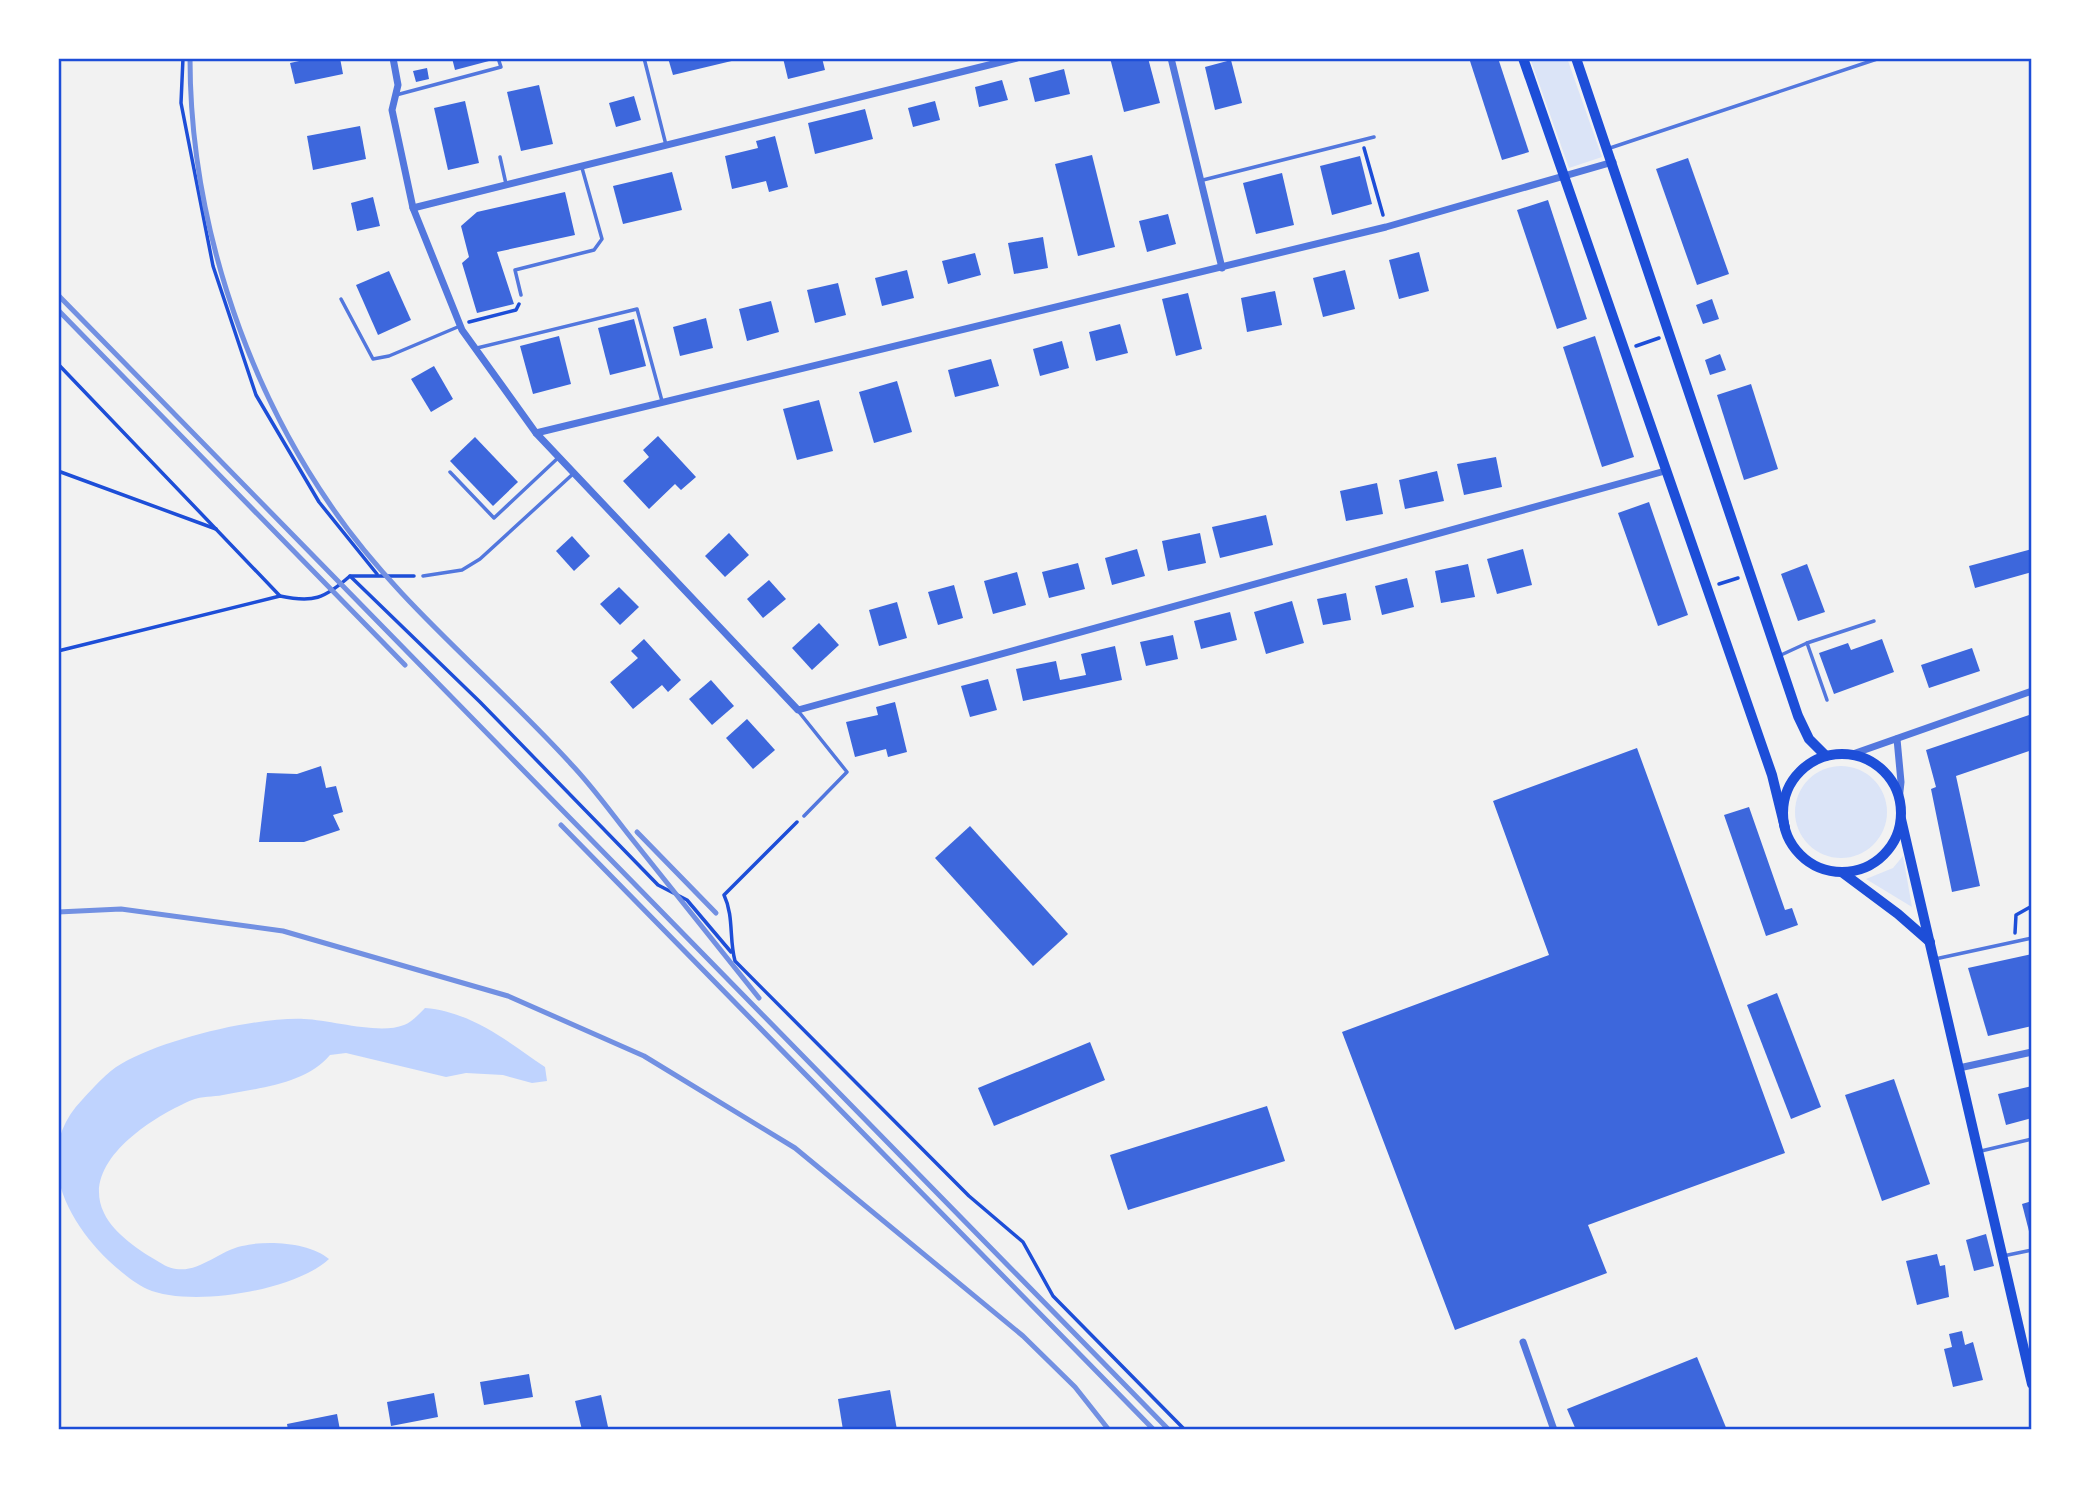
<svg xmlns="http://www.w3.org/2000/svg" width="2090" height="1488" font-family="Commissioner,sans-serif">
<rect width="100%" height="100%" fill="#f2f2f2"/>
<!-- green -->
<g fill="#dbe4f7">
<polygon points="1530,58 1567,58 1602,157 1569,168"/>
<circle cx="1841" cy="812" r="46"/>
<polygon points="1903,856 1912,907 1866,879 1893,868"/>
</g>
<!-- water -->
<path fill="#bfd3fe" d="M425 1008C472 1012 507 1041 545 1067L547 1081 532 1083 503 1075 466 1073 446 1077 346 1053 330 1055C306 1084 259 1088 223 1095 213 1097 202 1096 192 1100 154 1116 79 1162 104 1213 114 1234 140 1251 159 1262 191 1283 212 1253 242 1246 266 1240 309 1242 329 1259 295 1291 190 1308 147 1289 134 1283 120 1271 109 1261 64 1218 32 1152 82 1100 93 1088 107 1072 121 1064 164 1039 255 1017 304 1019 332 1020 379 1035 404 1025 412 1022 419 1014 425 1008Z"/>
<!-- building -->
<g fill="#3d67dc">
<polygon points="313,58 340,58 343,74 295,84 290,63"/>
<polygon points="452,58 488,58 489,61 455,70"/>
<polygon points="668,58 740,58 740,59 673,75"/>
<polygon points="783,58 822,58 825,70 788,79"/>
<polygon points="1110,58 1148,58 1160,103 1124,112"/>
<polygon points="1469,58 1498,58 1529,152 1502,160"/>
<polygon points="1231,60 1242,103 1215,110 1205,67"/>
<polygon points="427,68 429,79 416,82 413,71"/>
<polygon points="1064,69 1070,94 1035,102 1029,78"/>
<polygon points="1002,80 1008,100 979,107 975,87"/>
<polygon points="539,85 553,144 521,151 507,92"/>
<polygon points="634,96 641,120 616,127 609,103"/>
<polygon points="465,101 479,163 448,170 434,108"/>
<polygon points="935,101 940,120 913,127 908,108"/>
<polygon points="865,109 873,139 815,154 808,123"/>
<polygon points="360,126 366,159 313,170 307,136"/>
<polygon points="775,136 788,187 769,192 766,181 732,189 725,156 758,148 756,141"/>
<polygon points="1092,155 1115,247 1078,256 1055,164"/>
<polygon points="1360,156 1372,204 1332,215 1320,166"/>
<polygon points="1688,158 1729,274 1697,285 1656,169"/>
<polygon points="672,172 682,210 623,224 613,186"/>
<polygon points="1282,173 1294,225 1256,234 1243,183"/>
<polygon points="565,192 575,235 497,252 514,304 477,313 462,263 469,257 461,226 477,212"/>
<polygon points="373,197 380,226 357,231 351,203"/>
<polygon points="1548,200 1587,319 1557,329 1517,210"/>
<polygon points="1168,214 1176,244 1147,252 1139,221"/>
<polygon points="1043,237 1048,268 1014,274 1008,243"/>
<polygon points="1419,252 1429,291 1399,299 1389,260"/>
<polygon points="975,253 981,275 948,284 942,261"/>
<polygon points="907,270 914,298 882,306 875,278"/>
<polygon points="1345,270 1355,309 1323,317 1313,278"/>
<polygon points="389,271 411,320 378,335 356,285"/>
<polygon points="838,283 846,315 815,323 807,290"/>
<polygon points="1275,291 1282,325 1247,332 1241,298"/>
<polygon points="1188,293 1202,349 1176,356 1162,299"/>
<polygon points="1712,299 1719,319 1703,324 1696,305"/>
<polygon points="771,301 779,332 747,341 739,309"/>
<polygon points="706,318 713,348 680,356 673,327"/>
<polygon points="634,319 646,366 610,375 598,328"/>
<polygon points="1120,324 1128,353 1096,361 1089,332"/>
<polygon points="559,336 571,384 533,394 520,346"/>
<polygon points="1595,336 1634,457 1602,467 1563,347"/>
<polygon points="1062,341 1069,368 1040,376 1033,349"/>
<polygon points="1720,354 1726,370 1710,375 1705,360"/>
<polygon points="991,359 999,386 955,397 948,370"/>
<polygon points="434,366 453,399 431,412 411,379"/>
<polygon points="897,381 912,432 874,443 859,392"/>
<polygon points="1751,384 1778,469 1744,480 1717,395"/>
<polygon points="819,400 833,451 797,460 783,409"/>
<polygon points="658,436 696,477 681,490 675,484 649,509 623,481 649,457 643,450"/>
<polygon points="475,437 518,482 493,506 450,461"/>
<polygon points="1496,457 1502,487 1464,495 1457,464"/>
<polygon points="1437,471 1444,501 1405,509 1399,480"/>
<polygon points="1377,483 1383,514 1346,521 1340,491"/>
<polygon points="1649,502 1688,615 1658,626 1618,513"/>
<polygon points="1266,515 1273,545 1220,558 1212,527"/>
<polygon points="729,533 749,555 725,577 705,556"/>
<polygon points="1200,533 1206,563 1168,571 1162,541"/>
<polygon points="572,536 590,556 574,571 556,551"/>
<polygon points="1137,549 1145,576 1112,585 1105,558"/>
<polygon points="1523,549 1532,585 1497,594 1487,559"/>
<polygon points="2032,549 2032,572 1975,588 1969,566"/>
<polygon points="1078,563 1085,589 1049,598 1042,572"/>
<polygon points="1468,564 1475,597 1441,603 1435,571"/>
<polygon points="1807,564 1825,612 1798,621 1781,574"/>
<polygon points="1017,572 1026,605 993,614 984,581"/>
<polygon points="1407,578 1414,607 1382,615 1375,586"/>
<polygon points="769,580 786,599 763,618 747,599"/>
<polygon points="954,585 963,618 938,625 928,592"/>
<polygon points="619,587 639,607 620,625 600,604"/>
<polygon points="1346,593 1351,620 1323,625 1317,599"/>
<polygon points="1292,601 1304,643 1266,654 1254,612"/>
<polygon points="897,602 907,638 879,646 869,610"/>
<polygon points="1230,612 1237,640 1201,649 1194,621"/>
<polygon points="819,623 839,645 812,670 792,648"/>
<polygon points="1173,635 1178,659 1146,666 1140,642"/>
<polygon points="644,639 681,680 668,692 662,685 633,709 610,682 638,658 631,651"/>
<polygon points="1882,639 1894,672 1834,694 1819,653 1848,643 1851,650"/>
<polygon points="1115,646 1122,680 1023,701 1016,669 1056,661 1060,680 1086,675 1081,654"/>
<polygon points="1972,648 1980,671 1929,688 1921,665"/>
<polygon points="988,679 997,710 970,717 961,686"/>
<polygon points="711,680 734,706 712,725 689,699"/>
<polygon points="895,702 907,752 888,757 886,749 855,757 846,722 878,715 876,707"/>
<polygon points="2032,714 2032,750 1956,776 1980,886 1952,892 1931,789 1936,787 1926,750"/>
<polygon points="747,719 775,750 753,769 726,738"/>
<polygon points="1637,748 1785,1153 1588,1225 1607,1273 1455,1330 1342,1032 1549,955 1493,801"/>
<polygon points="321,766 326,788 336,786 343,812 333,815 340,830 304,842 259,842 267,773 297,774"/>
<polygon points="1749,807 1785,910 1792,908 1798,925 1766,936 1724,815"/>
<polygon points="970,826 1068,934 1033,966 935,858"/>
<polygon points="2032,954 2032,1026 1988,1036 1968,968"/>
<polygon points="1777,993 1821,1107 1791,1119 1747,1005"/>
<polygon points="1090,1042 1105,1080 994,1126 978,1088"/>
<polygon points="1894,1079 1930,1184 1882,1201 1845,1095"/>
<polygon points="2032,1086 2032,1118 2006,1125 1998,1094"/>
<polygon points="1267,1106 1285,1161 1128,1210 1110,1155"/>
<polygon points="2032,1201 2032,1238 2031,1239 2022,1204"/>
<polygon points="1986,1234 1994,1266 1974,1271 1966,1240"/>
<polygon points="1937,1254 1940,1266 1945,1265 1949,1297 1917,1305 1906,1261"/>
<polygon points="1962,1331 1965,1345 1973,1342 1983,1380 1953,1387 1944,1349 1952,1347 1949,1334"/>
<polygon points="1697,1357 1727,1430 1576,1430 1567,1409"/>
<polygon points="529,1374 533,1397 484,1405 480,1382"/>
<polygon points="890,1390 897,1430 843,1430 838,1399"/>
<polygon points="434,1393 438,1417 391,1426 387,1402"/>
<polygon points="601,1395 608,1427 582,1430 575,1401"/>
<polygon points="337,1414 340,1430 288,1430 287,1424"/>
</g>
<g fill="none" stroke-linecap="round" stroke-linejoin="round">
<!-- path -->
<g stroke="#1d4ed8" stroke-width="3.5">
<polyline points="183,58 181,103 213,266 256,395 319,502 377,574"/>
<polyline points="1364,148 1383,215"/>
<polyline points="469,322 516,310 519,304"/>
<polyline points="1636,346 1659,338"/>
<polyline points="58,364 280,596"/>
<polyline points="58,471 216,529"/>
<polyline points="350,576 480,702 658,885 687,900 731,952"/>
<polyline points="1719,584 1738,578"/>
<path d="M58 651 280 596C313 603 324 599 350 576H414"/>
<path d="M797 822 724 895C734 916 729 939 735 961L969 1196 1023 1242 1053 1296 1185 1430"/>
<polyline points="2015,933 2016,915 2032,906"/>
</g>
<!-- service -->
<g stroke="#5277de" stroke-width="3.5">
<polyline points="644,58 666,145"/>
<polyline points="396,95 501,67 498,58"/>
<polyline points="1610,148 1880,58"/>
<polyline points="500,157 506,184"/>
<polyline points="1203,180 1374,137"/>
<polyline points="521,295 515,270 594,250 602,239 582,168"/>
<polyline points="341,299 373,359 389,356 460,326"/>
<polyline points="477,348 637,309 662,401"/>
<polyline points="450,472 494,518 559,457"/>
<polyline points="423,576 462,570 480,559 574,473"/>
<polyline points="1807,643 1827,700"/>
<polyline points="1781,655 1807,643 1874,621"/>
<polyline points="799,712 847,772 804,816"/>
<polyline points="1935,959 2032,938"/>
<polyline points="1981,1151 2032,1139"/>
<polyline points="2003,1256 2032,1250"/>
</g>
<!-- minor -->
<g stroke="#5277de" stroke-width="7">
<polyline points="393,58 398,85 392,110 413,208 462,330 536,433 798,710 1665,471"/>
<polyline points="1171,58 1222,268"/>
<polyline points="413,208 1017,58"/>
<polyline points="536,433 1386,227 1613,162"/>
<polyline points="1897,739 1901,782 1899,800"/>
<polyline points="1850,755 2032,691"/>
<polyline points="1959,1068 2032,1052"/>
<polyline points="1523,1342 1554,1430"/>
</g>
<!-- secondary -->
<g stroke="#1d4ed8" stroke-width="10">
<polyline points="1523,58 1772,775 1785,828"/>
<polyline points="1576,58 1798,716 1809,739 1826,756"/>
<circle cx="1842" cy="813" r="59"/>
<polyline points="1901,819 2032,1384"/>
<polyline points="1843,873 1898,914 1930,942"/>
</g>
<!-- rail -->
<g stroke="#7290e2" stroke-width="5">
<path d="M190 58C190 214 242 377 331 506 397 603 492 677 571 764 593 787 612 814 632 839 674 892 717 945 759 998"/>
<polyline points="58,295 1169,1430"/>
<polyline points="58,310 405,665"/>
<polyline points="561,825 1154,1430"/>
<polyline points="637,832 716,913"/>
<polyline points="58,912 121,909 283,931 508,996 644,1056 795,1148 1023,1336 1075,1387 1109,1430"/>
</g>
</g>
<!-- border -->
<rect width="2090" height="1488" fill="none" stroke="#ffffff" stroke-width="119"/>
<rect x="60" y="60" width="1970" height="1368" fill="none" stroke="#1d4ed8" stroke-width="2.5"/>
</svg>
